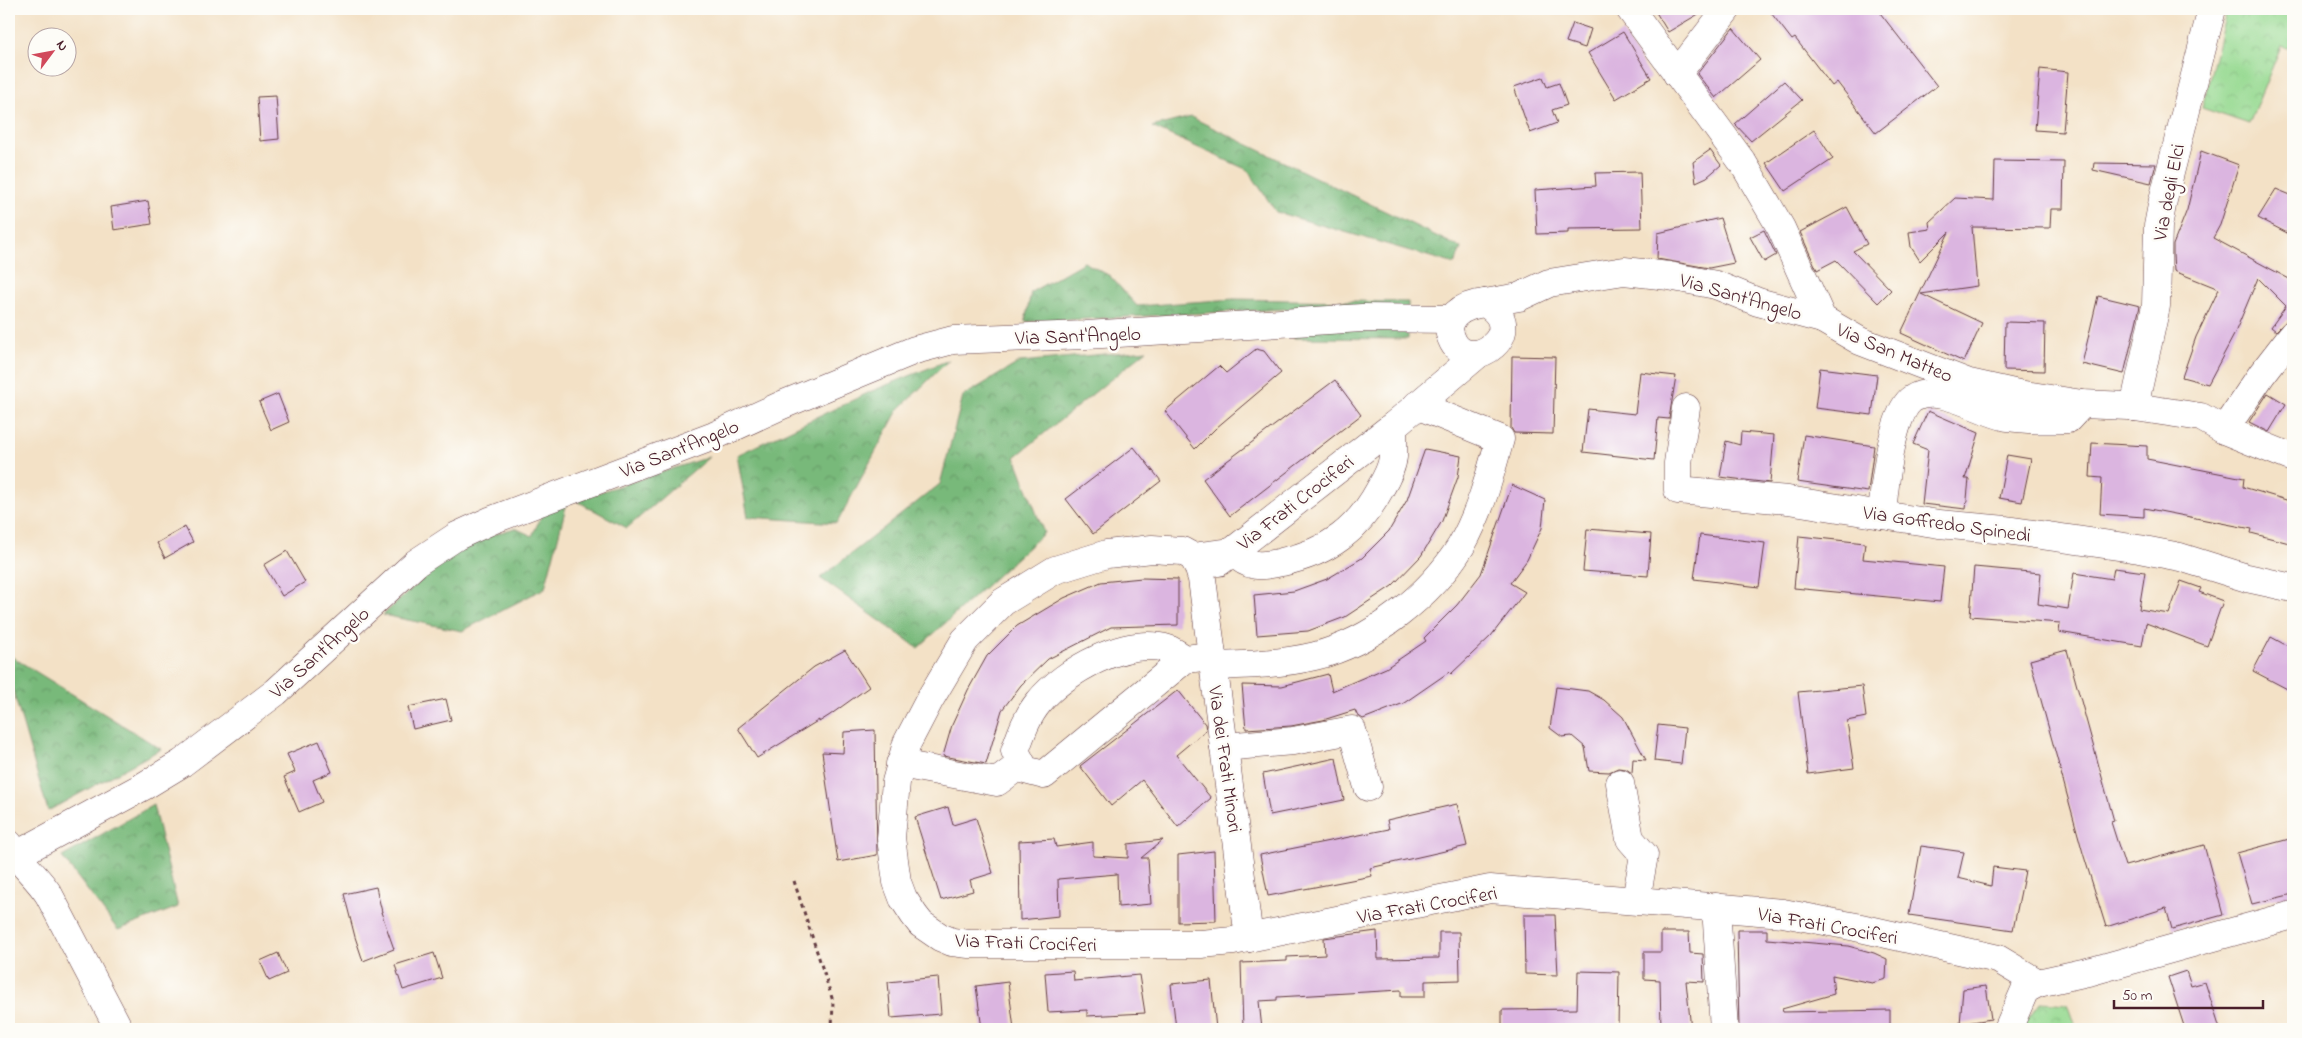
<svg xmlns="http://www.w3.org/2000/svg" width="2302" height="1038" font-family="'Indie Flower',sans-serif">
<defs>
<pattern id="forest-crowns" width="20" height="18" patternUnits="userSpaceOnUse" patternTransform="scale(1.25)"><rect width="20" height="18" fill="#78b97a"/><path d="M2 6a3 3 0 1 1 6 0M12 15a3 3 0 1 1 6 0" fill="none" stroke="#649664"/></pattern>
<pattern id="park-crowns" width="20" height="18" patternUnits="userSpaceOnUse" patternTransform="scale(1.25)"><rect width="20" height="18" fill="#95d990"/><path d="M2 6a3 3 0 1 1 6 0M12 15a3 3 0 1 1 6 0" fill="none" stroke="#82ba7c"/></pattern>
</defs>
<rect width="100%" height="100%" fill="#fdfcf7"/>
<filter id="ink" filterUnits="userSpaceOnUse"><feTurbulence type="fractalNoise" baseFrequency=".02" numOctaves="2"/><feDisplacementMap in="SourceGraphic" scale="10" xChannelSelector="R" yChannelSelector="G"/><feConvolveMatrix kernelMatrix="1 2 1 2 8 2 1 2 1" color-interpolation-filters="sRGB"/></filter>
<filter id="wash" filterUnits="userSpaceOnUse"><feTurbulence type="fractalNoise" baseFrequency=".0096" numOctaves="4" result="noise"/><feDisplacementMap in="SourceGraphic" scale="20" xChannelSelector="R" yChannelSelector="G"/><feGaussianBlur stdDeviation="1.12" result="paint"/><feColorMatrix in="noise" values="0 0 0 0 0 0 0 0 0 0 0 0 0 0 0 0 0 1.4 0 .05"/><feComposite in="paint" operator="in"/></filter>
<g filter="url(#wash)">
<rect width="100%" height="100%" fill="#f3e1c6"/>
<!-- forest -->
<g fill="url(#forest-crowns)" stroke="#616c52">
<polygon points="1191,117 1461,248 1455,264 1276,212 1248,170 1152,127"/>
<polygon points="1084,262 1110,276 1137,306 1234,299 1408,302 1408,339 1294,338 1286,309 1025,322 1031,292"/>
<polygon points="1147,350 1015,457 1044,533 918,648 820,578 940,484 963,396 1020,362"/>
<polygon points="949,360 898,410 837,523 748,517 737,455 872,391"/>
<polygon points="709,457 627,528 575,500"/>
<polygon points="568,499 545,588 462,631 383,615 461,544 515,528 532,536 545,508"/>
<polygon points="9,655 161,749 48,811 9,677"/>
<polygon points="153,805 178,907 118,930 62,857"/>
</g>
<!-- park -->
<g fill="url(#park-crowns)" stroke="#707c5e">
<polygon points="2227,9 2293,9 2293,50 2281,46 2249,124 2202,108"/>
<polygon points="2041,1002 2067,1004 2076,1029 2023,1029 2027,1020"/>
</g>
<g id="blocks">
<!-- building -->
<g fill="#dbb5e0">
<polygon points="1654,9 1707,9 1668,32"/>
<polygon points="1768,9 1877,9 1937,86 1876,133 1837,82 1832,86 1795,38 1792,40"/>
<polygon points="1573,23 1591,29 1585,48 1566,42"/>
<polygon points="1733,28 1760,60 1716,98 1697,74"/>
<polygon points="1623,32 1651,78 1616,99 1588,53"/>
<polygon points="2040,69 2068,72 2063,132 2035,130"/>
<polygon points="1543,77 1547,87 1559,83 1567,105 1552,110 1557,123 1530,133 1514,87"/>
<polygon points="1784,81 1802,100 1751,141 1735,124"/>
<polygon points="276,96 279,139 260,141 257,97"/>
<polygon points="1814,130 1833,159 1785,191 1766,163"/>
<polygon points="1710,150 1721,165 1707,177 1696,182 1693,162"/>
<polygon points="2201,151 2239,165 2220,225 2213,238 2293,281 2293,319 2287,320 2276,331 2271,327 2286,306 2258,278 2234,335 2208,384 2182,377 2196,337 2219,289 2174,271 2173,255 2173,245 2187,210"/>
<polygon points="1995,161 2064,162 2063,209 2051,209 2050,228 1972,227 1977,286 1921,294 1982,323 1964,362 1901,333 1949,232 1920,261 1911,247 1909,232 1930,229 1929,222 1955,198 1994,200"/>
<polygon points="2094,163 2156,164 2151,183 2093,170"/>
<polygon points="1640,172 1642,228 1568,229 1568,233 1537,234 1535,190 1596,186 1595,173"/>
<polygon points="2276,189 2293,196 2293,236 2258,218"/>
<polygon points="148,201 152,224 114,230 111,207"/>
<polygon points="1847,207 1867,244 1853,251 1891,290 1878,303 1836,260 1817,270 1800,232"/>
<polygon points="1720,218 1734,263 1709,268 1657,259 1658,233"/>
<polygon points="1764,230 1776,255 1764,262 1750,237"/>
<polygon points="2098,296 2140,306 2124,374 2082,364"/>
<polygon points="2005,322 2045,323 2044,371 2004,370"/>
<polygon points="1256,349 1264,351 1281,373 1216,428 1195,449 1165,411 1219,366 1226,373"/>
<polygon points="1512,356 1555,357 1553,434 1514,433 1511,428"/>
<polygon points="1820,368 1877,375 1872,415 1815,408"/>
<polygon points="1640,372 1676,376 1669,419 1658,418 1654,460 1583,452 1588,409 1635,414"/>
<polygon points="1335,380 1361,415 1230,516 1203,479"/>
<polygon points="2268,393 2286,404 2269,432 2249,422"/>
<polygon points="278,394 289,422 271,430 259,402"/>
<polygon points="1928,411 1979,433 1965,479 1969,479 1966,509 1922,504 1928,450 1913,444"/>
<polygon points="1741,432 1774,435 1770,483 1720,477 1726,441 1740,445"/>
<polygon points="1804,435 1874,446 1868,492 1797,482"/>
<polygon points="2092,443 2147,446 2147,459 2244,478 2243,487 2293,502 2293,544 2251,533 2252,529 2144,508 2144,517 2100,514 2102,478 2090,477"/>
<polygon points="1134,447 1161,481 1093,534 1066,499"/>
<polygon points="1425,449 1461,456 1458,477 1442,521 1421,556 1392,586 1345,617 1308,631 1257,635 1254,595 1294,591 1327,579 1362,558 1389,531 1407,500"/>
<polygon points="2007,455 2031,459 2022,502 1999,498"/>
<polygon points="1512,485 1545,500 1542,528 1527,560 1510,583 1525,592 1491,636 1451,674 1449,672 1404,703 1363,719 1357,715 1355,710 1323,720 1291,726 1246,729 1242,685 1282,686 1328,674 1332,691 1386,668 1426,641 1424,638 1457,605 1481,574"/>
<polygon points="185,527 193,542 165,558 157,543"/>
<polygon points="1587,529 1651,534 1648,576 1583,571"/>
<polygon points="1700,535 1765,543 1759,587 1694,579"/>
<polygon points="1799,536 1865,543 1863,559 1944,567 1940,602 1794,588"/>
<polygon points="287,551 305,582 282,596 264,565"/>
<polygon points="1974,567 2041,573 2038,604 2068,609 2074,573 2112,579 2114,568 2145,572 2139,609 2169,614 2181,581 2201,588 2199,592 2223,601 2207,646 2146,623 2142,646 2059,632 2060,623 1970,616"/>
<polygon points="1142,578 1178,579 1178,625 1111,627 1048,659 1021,685 1002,710 986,764 943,756 952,725 968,690 987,656 1017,626 1064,598 1101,582"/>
<polygon points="2271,637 2293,649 2293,692 2253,671"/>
<polygon points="845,650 869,687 830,715 819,722 819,720 757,758 738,728 814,667"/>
<polygon points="2067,650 2114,821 2111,822 2125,866 2204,845 2223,915 2172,929 2166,908 2106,927 2083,853 2030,660"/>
<polygon points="1862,686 1866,717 1847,721 1854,768 1808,774 1798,692"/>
<polygon points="1556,687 1588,691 1604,700 1623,717 1646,760 1633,759 1632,773 1626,769 1618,768 1609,772 1589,771 1585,747 1572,736 1562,737 1550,728"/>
<polygon points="1178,690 1205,724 1206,730 1176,755 1211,798 1178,827 1142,780 1111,806 1080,766"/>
<polygon points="446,699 451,720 413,729 408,707"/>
<polygon points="1658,725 1685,728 1681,764 1654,761"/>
<polygon points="875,730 877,855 838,862 822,752 843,753 844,732"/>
<polygon points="319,741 332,772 313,780 322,802 299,812 284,777 295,772 287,754"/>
<polygon points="1336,758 1344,800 1270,815 1263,774"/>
<polygon points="1457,804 1467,846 1370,868 1372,876 1268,896 1260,855 1389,829 1387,820"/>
<polygon points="948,807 953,825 976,818 993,873 970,880 973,891 941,900 915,817"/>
<polygon points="2293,838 2293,894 2252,904 2237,853"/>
<polygon points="1054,839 1056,847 1093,842 1093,856 1128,858 1128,844 1163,840 1141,858 1148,858 1151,904 1118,907 1117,874 1058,879 1059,916 1020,920 1019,841"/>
<polygon points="1921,846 1964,852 1958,878 1991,886 1993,867 2025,871 2013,930 1909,915"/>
<polygon points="1214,851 1216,921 1178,922 1178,855"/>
<polygon points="376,887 382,912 381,912 394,949 363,961 355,937 344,894"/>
<polygon points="1524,915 1555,915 1558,975 1525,974"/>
<polygon points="1737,930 1767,930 1767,939 1848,946 1874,953 1887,959 1886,979 1872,983 1832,975 1834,994 1782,1009 1783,1012 1890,1010 1890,1029 1739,1029"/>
<polygon points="1377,931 1378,959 1439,958 1439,932 1459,932 1460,980 1425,981 1425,997 1401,997 1401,990 1277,997 1277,1000 1259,1001 1262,1029 1243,1029 1241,963 1287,961 1287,957 1325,955 1324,938"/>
<polygon points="1661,932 1689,932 1690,953 1703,954 1704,982 1686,981 1691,1029 1661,1029 1660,980 1644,979 1644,952 1661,952"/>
<polygon points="278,953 287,973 269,981 260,961"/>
<polygon points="434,953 442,978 403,990 395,965"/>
<polygon points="1073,971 1074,981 1139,975 1145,1013 1087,1016 1087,1010 1048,1012 1045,973"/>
<polygon points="1578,971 1619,972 1618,1029 1502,1029 1502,1010 1577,1009"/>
<polygon points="2186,971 2191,986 2205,982 2220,1029 2185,1029 2168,977"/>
<polygon points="938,977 941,1014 891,1018 888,982"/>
<polygon points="1211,980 1216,1029 1176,1029 1171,984"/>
<polygon points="1008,982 1014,1029 982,1029 976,986"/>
<polygon points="1986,986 1991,1019 1960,1024 1963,989"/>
</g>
</g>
</g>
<g filter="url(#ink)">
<use href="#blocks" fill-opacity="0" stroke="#633c42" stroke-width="1"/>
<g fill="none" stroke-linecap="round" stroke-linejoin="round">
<defs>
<g id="minor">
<polyline points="1630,9 1743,163 1781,228 1822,319 1860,341 1969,383 2018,394 2082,404 2128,406 2201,417 2224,430 2293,458"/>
<polyline points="1677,74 1727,9"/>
<polyline points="1485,303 1519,297 1549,283 1624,271 1669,276 1716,285 1758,302 1822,319"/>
<path d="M1485 303C1532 330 1471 376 1453 342 1440 317 1464 305 1485 303Z"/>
<polyline points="2134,407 2156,306 2158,226 2163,200 2212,9"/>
<polyline points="1686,408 1678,463 1678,490 1788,500 1939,524 2006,530 2139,549 2180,557 2247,578 2293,588"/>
<polyline points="2224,430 2262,374 2293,334"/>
<path d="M1882 515C1884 490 1891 413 1912 399 1939 382 1980 412 2007 417 2027 420 2048 420 2068 419L2082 404"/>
<polyline points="1233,552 1193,557 1182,551 1152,549 1107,554 1055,570 1003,602 965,640 930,699 907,743 896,782 891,838 897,882 903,898 914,915 921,924 940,937 952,942 969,944 1201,944 1233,941 1490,889 1783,913 1856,927 1998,959 2038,983"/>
<path d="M1233 552C1249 568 1261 567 1282 562 1329 552 1358 530 1380 489 1386 479 1392 468 1393 457 1394 447 1393 436 1393 426"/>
<polyline points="1193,557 1198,566 1202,579 1249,938"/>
<polyline points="1219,562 1393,426 1477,355"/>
<path d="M1185 659C1180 656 1174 651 1168 649 1127 636 1064 671 1039 702 1027 716 1021 734 1015 751L1025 770 1044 775 1185 659 1212 656"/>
<path d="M1213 666C1248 665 1282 664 1315 656 1372 642 1431 595 1461 546 1480 513 1490 475 1500 439L1417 405"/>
<polyline points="1224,747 1293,741 1352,730 1368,787"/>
<polyline points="900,764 997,782 1021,764"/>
<polyline points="1620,783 1630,839 1644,855 1636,900"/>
<path d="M9 844C19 863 37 876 49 895L119 1029"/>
<polyline points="9,859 144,786 182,763 276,692 416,563 457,536 492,520 714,436 782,405 915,350 953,340 1086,335 1362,318 1452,319"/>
<polyline points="1716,907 1724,1029"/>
<polyline points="2008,1029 2025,990 2038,983 2092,971 2293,915"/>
</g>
</defs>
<!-- minor casing -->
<use href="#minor" stroke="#633c42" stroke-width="29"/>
<!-- path -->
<polyline stroke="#633c42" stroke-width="3" stroke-dasharray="4 4" stroke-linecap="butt" points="794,881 833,1001 832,1029"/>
<!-- minor -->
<use href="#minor" stroke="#fff" stroke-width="28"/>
</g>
</g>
<g text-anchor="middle" stroke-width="5" stroke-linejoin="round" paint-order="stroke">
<!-- street labels -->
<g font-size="20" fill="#4a1f2b" stroke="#fdfcf7">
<text transform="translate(2168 192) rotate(-79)" y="7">Via degli Elci</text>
<text transform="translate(1741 296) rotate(16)" y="7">Via Sant'Angelo</text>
<text transform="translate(1078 335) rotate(-2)" y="7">Via Sant'Angelo</text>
<text transform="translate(1895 352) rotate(23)" y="7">Via San Matteo</text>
<text transform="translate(679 448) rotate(-22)" y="7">Via Sant'Angelo</text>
<text transform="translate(1295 502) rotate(-38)" y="7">Via Frati Crociferi</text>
<text transform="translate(1947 523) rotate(8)" y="7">Via Goffredo Spinedi</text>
<text transform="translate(319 652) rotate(-42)" y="7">Via Sant'Angelo</text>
<text transform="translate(1226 759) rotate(82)" y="7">Via dei Frati Minori</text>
<text transform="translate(1427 904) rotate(-10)" y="7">Via Frati Crociferi</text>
<text transform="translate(1828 925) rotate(10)" y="7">Via Frati Crociferi</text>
<text transform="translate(1026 942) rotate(2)" y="7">Via Frati Crociferi</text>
</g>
</g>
<!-- margin -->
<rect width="2302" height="1038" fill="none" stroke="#fdfcf7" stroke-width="30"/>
<!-- north arrow -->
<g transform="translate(52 52) rotate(58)"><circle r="24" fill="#fdfcf7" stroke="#b5a4a5"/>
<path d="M0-4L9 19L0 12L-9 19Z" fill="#d1495b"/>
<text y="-8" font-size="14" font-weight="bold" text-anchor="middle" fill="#4a1f2b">N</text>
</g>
<!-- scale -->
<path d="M2114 1000v8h149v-8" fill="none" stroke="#4a1f2b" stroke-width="2.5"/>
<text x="2122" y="1000" font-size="15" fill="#4a1f2b" stroke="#fdfcf7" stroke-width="4" paint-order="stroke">50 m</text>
</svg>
